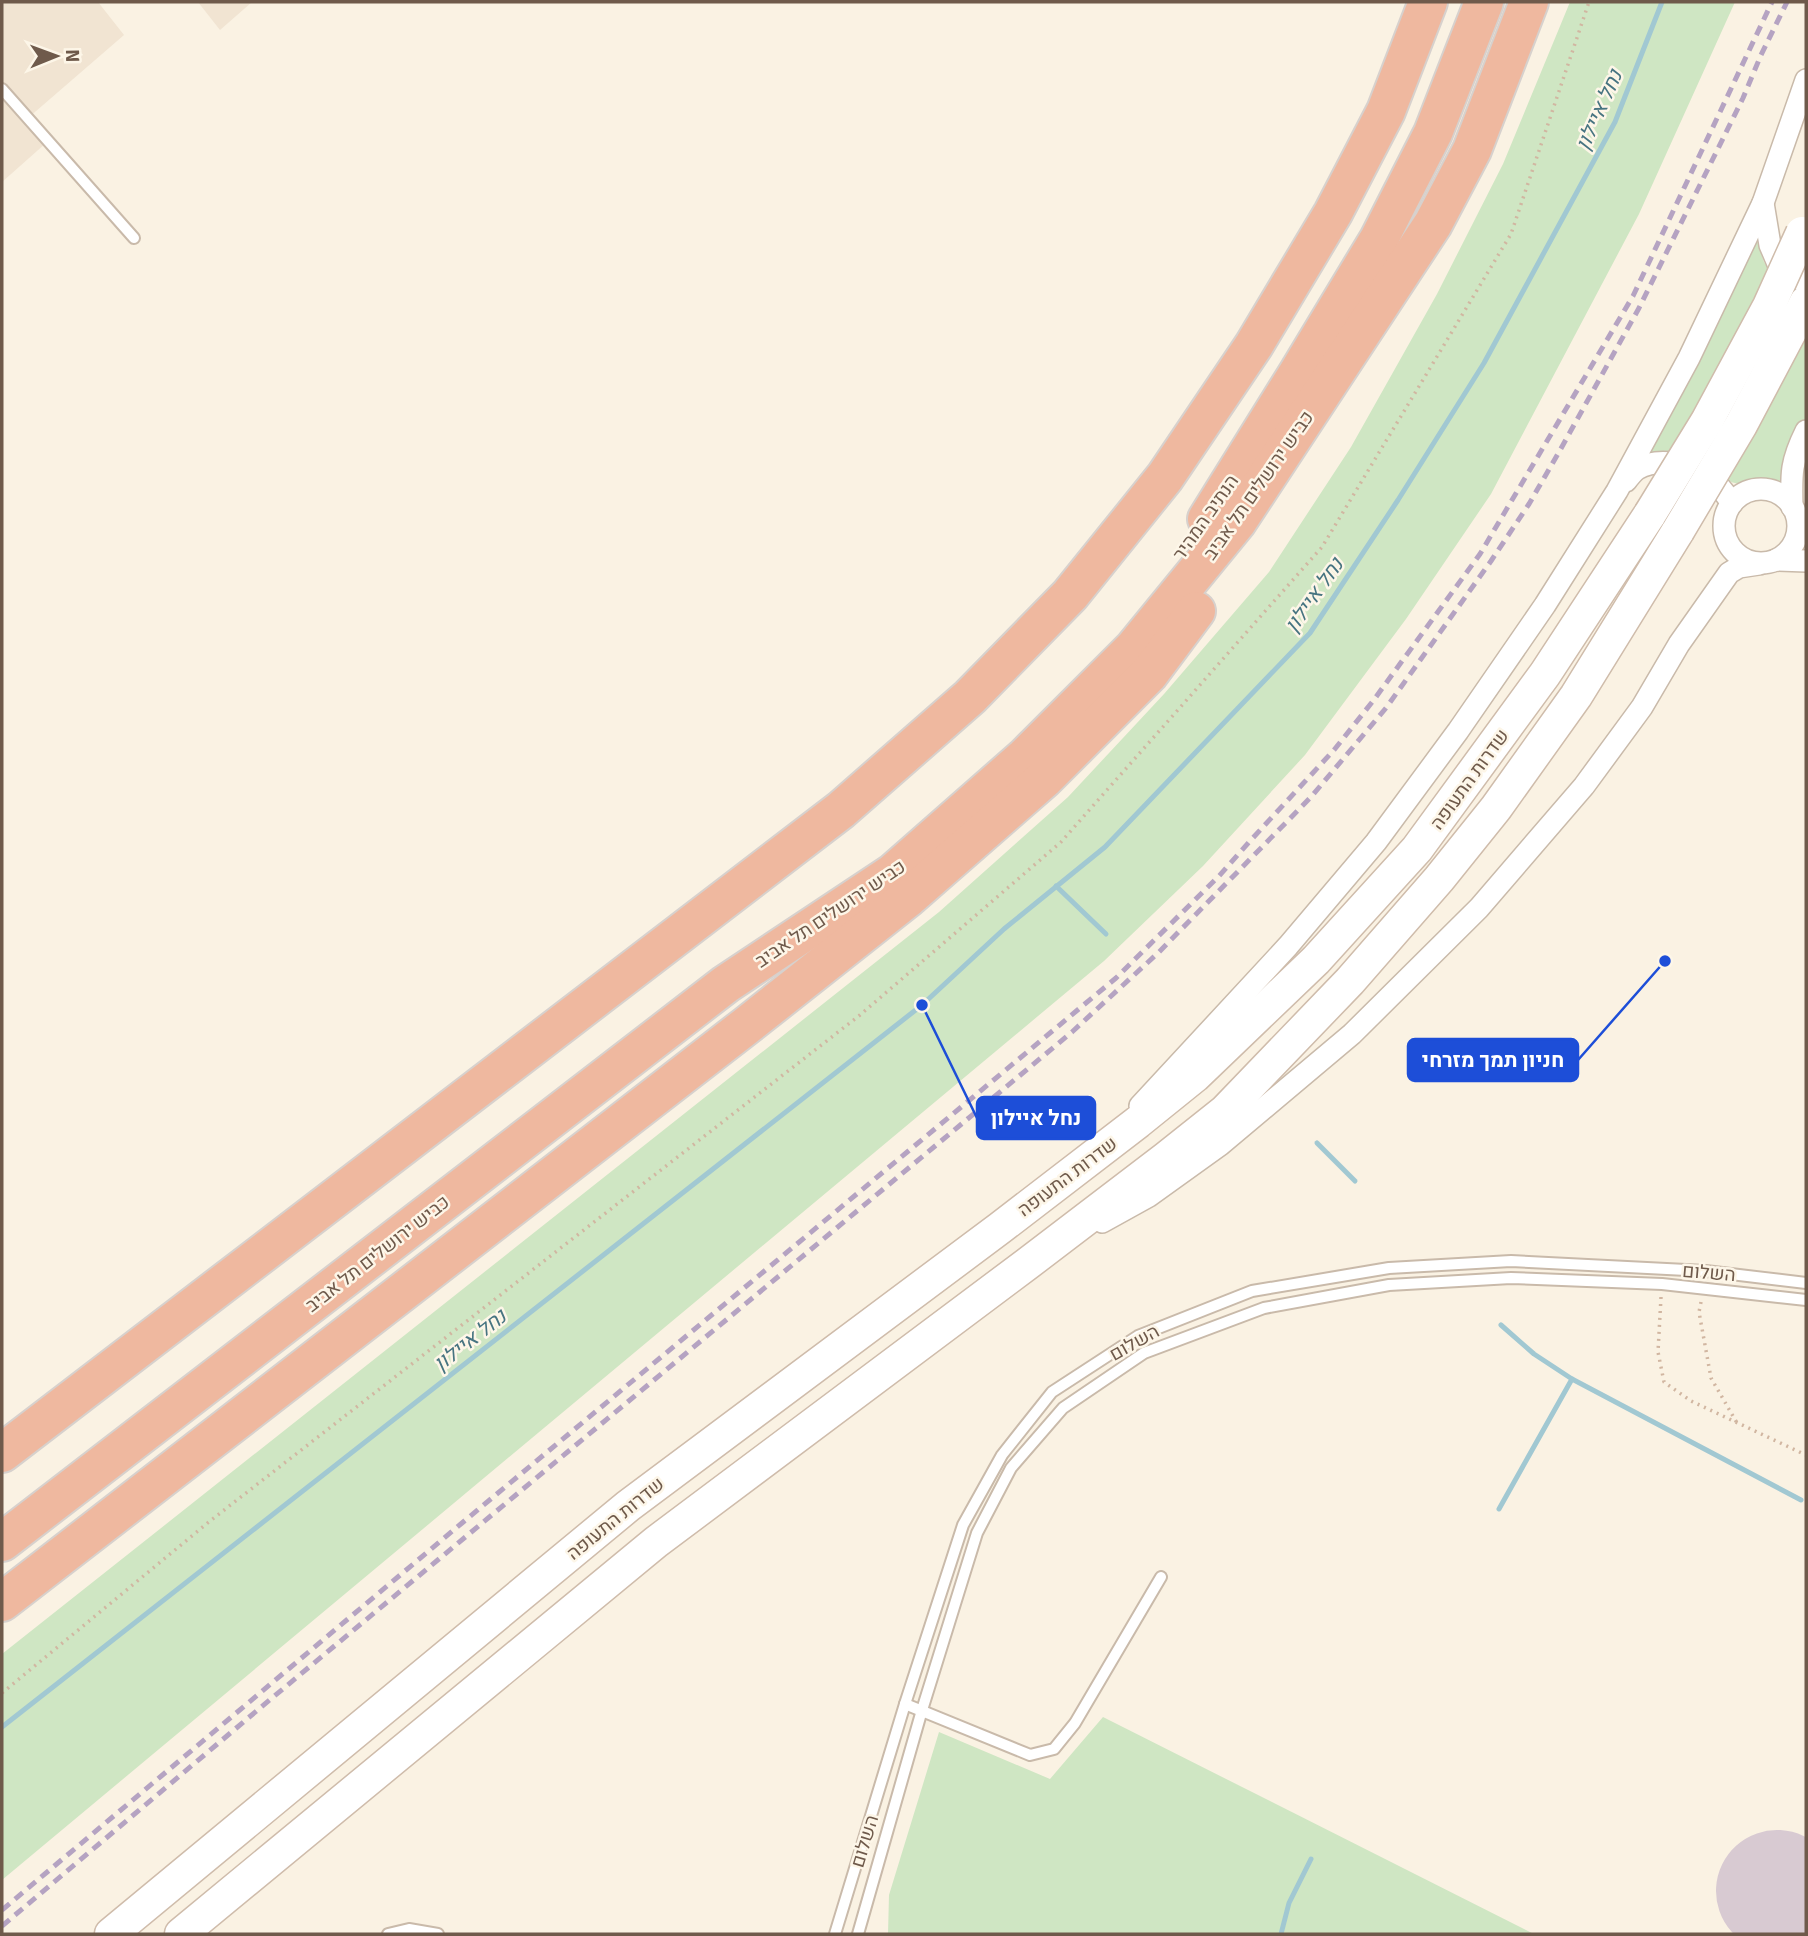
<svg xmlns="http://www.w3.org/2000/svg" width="1808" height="1936" font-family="Signika,Heebo,sans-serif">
<rect width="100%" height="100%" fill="#faf2e3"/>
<!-- residential -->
<g fill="#f1e4d2">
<polygon points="2,2 98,2 124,35 28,118 46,143 2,182"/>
<polygon points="198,2 252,2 220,30"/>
</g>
<!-- green -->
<g fill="#cfe6c3">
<polygon points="1570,2 1735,2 1639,214 1491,494 1406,619 1305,755 1203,866 1104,961 2,1880 2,1654 939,912 1068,797 1164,694 1269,572 1351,447 1437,294 1503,164"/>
<path d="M1756 238 1764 262 1769 270 1806 293V418L1787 455 1783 484C1767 474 1752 486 1735 483 1723 481 1713 462 1700 458 1689 455 1652 458 1639 458Z"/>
<polygon points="1103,1717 1534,1934 888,1934 889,1895 939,1732 1050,1779"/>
</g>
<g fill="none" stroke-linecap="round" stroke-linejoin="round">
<!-- stream -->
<g stroke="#a1c8d2" stroke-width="5">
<polyline points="1056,886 1106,934"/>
<polyline points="1317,1143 1355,1181"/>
<polyline points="1501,1325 1534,1354 1572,1379 1801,1500"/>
<polyline points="1499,1509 1572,1379"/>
<polyline points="2,1727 922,1005 1004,929 1105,847 1310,633 1398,500 1484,363 1615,122 1662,2"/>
<polyline points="1281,1934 1289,1903 1311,1859"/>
</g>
<!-- taxiway -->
<polyline stroke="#d8cad2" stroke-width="49" points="1800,1934 1806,1923"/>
<!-- runway -->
<polyline stroke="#d8cad2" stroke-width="122" points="1777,1891 1806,1905"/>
<defs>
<g id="service">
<polyline points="2,89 134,238"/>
<polyline points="905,1704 1030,1755 1054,1749 1075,1723 1161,1577"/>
<polyline points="388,1934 409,1929 438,1934"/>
<polyline points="835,1934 905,1704 963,1525 1002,1455 1052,1392 1138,1336 1252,1291 1389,1268 1511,1261 1706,1271 1806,1283"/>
<polyline points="858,1934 922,1710 977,1533 1011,1468 1063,1408 1144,1353 1264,1308 1389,1285 1511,1278 1662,1284 1806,1300"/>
</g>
<g id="minor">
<polyline points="1763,203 1770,245 1779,266 1806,283"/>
<path d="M1626 481C1629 477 1633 472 1637 469 1655 458 1683 462 1701 472 1714 478 1724 492 1732 503"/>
<circle cx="1761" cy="526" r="37"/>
<path d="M1792 507C1791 473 1791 461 1806 431"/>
<polyline points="1776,560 1806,561"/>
<polyline points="1140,1106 1288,946 1376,842 1458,731 1545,605 1617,491 1689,358 1763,203 1806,80"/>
<polyline points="1102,1222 1149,1196 1220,1145 1352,1034 1479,908 1584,786 1642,707 1679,644 1729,573 1739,567 1759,564"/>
</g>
<g id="secondary">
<polyline points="111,1934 628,1506 1000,1228 1138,1122 1195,1076 1316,960 1417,849 1545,674 1650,514"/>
<polyline points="181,1934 656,1542 1027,1264 1166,1158 1225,1111 1350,981 1439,879 1496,808 1576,696 1678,531"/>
</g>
<g id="motorway">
<polyline points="1207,519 1298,373 1379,239 1433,133 1484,2"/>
<polyline points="2,1453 841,810 970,697 1070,595 1165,477 1254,345 1333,213 1386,111 1428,2"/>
<polyline points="2,1542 726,984 893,873 1025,757 1134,648 1237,522 1433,224 1472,150 1529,2"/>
<polyline points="2,1602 746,1026 909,897 1044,779 1149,674 1196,611"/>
</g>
</defs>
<!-- service casing -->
<use href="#service" stroke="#c9baaa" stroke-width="14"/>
<!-- minor casing -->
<use href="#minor" stroke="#c9baaa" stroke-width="24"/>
<!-- secondary casing -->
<use href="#secondary" stroke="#cfbcab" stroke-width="35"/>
<!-- motorway casing -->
<use href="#motorway" stroke="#d7d1cd" stroke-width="42"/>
<!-- path -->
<g stroke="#d1b6a1" stroke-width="3.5" stroke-dasharray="2 5" stroke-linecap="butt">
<polyline points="1661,1297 1658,1352 1664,1382 1691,1401 1806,1455"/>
<polyline points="1701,1302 1699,1312 1711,1378 1737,1423"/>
<polyline points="2,1693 210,1521 860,1015 1061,842 1322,547 1511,234 1589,2"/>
</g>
<!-- service -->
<use href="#service" stroke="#fff" stroke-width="10"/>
<!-- minor -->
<use href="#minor" stroke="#fff" stroke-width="21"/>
<!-- secondary -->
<use href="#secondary" stroke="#fff" stroke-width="32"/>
<!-- motorway -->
<use href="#motorway" stroke="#efb89f" stroke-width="38"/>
<!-- rail -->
<g stroke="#b5a3c2" stroke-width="5" stroke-dasharray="10 7" stroke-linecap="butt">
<polyline points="2,1910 462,1523 1116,978 1219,876 1250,841 1334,750 1373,701 1480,554 1633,296 1772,2"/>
<polyline points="2,1926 260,1708 1072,1032 1158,953 1311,797 1386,708 1491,561 1529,504 1559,452 1639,308 1743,98 1761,55 1787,2"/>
</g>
<defs>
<g id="secondary-bridge">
<polyline points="1650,514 1707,421 1769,306 1802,233"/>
<polyline points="1678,531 1741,425 1806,302"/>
</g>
</defs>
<!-- secondary-bridge casing -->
<use href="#secondary-bridge" stroke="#cfbcab" stroke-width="35" stroke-linecap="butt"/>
<!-- secondary-bridge -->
<use href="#secondary-bridge" stroke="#fff" stroke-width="32"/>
</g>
<g text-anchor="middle" stroke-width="5" stroke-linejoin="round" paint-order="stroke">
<!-- street labels -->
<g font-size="19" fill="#6f5a4b" stroke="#fdf6e8">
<text transform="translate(1258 485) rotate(-55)" y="7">כביש ירושלים תל אביב</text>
<text transform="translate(1205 517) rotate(-55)" y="7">הנתיב המהיר</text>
<text transform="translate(1469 779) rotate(-54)" y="7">שדרות התעופה</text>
<text transform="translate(830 913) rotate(-34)" y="7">כביש ירושלים תל אביב</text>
<text transform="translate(1067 1176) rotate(-37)" y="7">שדרות התעופה</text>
<text transform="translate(377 1253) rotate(-38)" y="7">כביש ירושלים תל אביב</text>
<text transform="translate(1709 1272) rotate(5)" y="7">השלום</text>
<text transform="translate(1134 1342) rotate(-29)" y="7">השלום</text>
<text transform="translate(615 1518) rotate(-39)" y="7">שדרות התעופה</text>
<text transform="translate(864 1841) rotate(-73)" y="7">השלום</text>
</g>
<!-- water labels -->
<g font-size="21" font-style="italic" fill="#477481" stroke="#fdf6e8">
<text transform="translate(1599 110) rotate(-66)" y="7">נחל איילון</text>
<text transform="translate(1314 595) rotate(-55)" y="7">נחל איילון</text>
<text transform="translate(470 1340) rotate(-38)" y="7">נחל איילון</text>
</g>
</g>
<!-- callouts -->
<path fill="none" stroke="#1d4ed8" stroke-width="2.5" d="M1665 961L1578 1060M922 1005L977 1118"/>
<g fill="#1d4ed8" stroke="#fdf6e8" stroke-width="2.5">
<circle cx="1665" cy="961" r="7"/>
<circle cx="922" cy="1005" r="7"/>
</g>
<g fill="#1d4ed8" stroke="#1d4ed8" stroke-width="2.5">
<rect x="1408" y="1039" width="170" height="42" rx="7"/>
<rect x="977" y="1097" width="118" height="42" rx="7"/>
</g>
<g font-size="21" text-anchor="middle" font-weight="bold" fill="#fff">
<text x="1493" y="1067">חניון תמך מזרחי</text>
<text x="1036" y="1125">נחל איילון</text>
</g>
<!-- border -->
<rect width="1808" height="1936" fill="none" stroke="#6f5a4b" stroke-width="7"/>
<!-- north arrow -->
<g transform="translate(56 56) rotate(89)" stroke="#fdf6e8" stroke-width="5" paint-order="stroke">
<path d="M0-5L12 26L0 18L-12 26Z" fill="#6f5a4b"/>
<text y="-10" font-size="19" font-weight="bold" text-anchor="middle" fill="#6f5a4b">N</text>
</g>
</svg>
